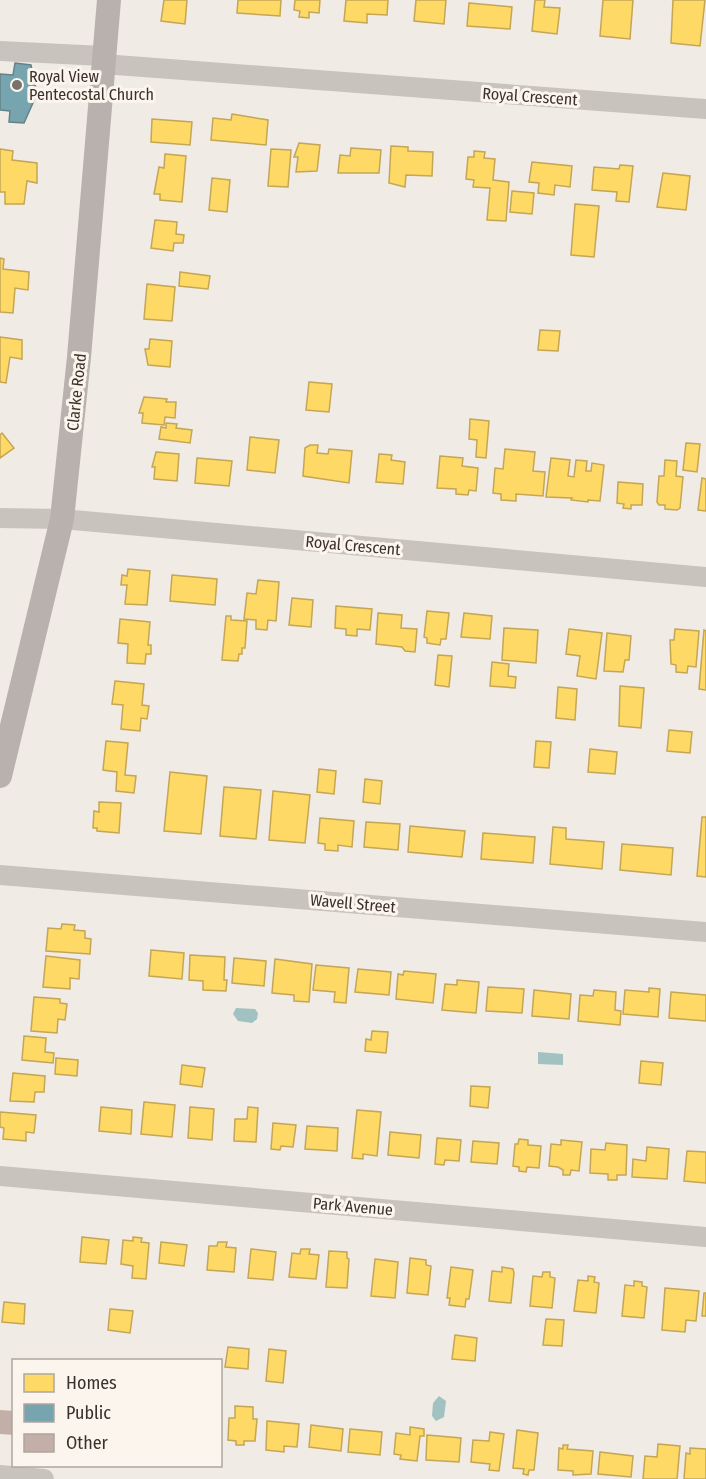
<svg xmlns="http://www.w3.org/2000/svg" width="706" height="1479" font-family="'Fira Sans Condensed',sans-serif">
<rect width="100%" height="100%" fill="#f0ebe5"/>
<!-- water -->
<g fill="#a1c2c1">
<polygon points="236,1008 255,1009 258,1013 257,1019 252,1023 238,1021 233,1014"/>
<polygon points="538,1052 563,1054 563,1065 538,1064"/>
<polygon points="439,1396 446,1401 444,1417 436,1421 432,1416 433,1403"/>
</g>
<!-- homes -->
<g fill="#ffd966" stroke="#c4a654" stroke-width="1.5">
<polygon points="164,0 187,0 185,24 161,21"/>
<polygon points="238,0 281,0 280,16 237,13"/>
<polygon points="295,0 320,0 319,13 309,12 309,18 299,17 300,11 294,10"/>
<polygon points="346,0 388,0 387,15 367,14 367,23 344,21"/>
<polygon points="416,0 446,0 444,24 414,21"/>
<polygon points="535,0 545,0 544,7 560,8 557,34 532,31"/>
<polygon points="603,0 633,0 630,39 600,36"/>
<polygon points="673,0 705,0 700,46 671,43"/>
<polygon points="469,3 512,7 510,29 467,26"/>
<polygon points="232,114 268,120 266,145 211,140 213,118 231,120"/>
<polygon points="152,119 192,122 190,145 151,142"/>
<polygon points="299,143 320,145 317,171 296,172 298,157 294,157"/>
<polygon points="391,146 408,147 408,151 433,152 432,176 406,175 405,187 389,183"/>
<polygon points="351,148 381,150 379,173 338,173 340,155 350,156"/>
<polygon points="0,149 13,151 12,160 37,163 37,183 27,181 24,204 5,204 5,192 0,192"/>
<polygon points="271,149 291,150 288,187 268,186"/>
<polygon points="474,151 485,152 484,158 495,159 493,180 509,182 506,221 487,220 490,188 473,187 474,180 466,179 468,157 474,157"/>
<polygon points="165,154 186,156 182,202 160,200 160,194 154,194 159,167 164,168"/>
<polygon points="532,162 572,166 570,187 555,185 554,195 538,193 539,183 529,182"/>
<polygon points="620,165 633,166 629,202 616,201 617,192 592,190 594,167 619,169"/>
<polygon points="663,173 690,176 686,210 657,207"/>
<polygon points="212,178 230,180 227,212 209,210"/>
<polygon points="512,191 534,193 532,214 510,212"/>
<polygon points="575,204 599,206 594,257 571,255"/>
<polygon points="155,220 177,222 176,234 184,235 183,243 174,243 173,251 151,248"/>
<polygon points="0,258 4,259 3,269 29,272 28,290 15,288 13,313 0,312"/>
<polygon points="180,272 210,276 208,289 179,286"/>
<polygon points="147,284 175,287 172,321 144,319"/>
<polygon points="540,330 560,331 558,351 538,350"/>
<polygon points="0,337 22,340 22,359 10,357 6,383 0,382"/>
<polygon points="150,339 172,341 170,367 148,365 145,349 149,349"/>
<polygon points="309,382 332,384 329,412 306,410"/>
<polygon points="144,397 167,399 166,402 176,402 175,418 165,417 164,425 142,423 143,413 139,413"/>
<polygon points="470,419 489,421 486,458 476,457 477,440 469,439"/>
<polygon points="166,423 177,424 176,428 192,430 190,443 159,439 161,427 166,428"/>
<polygon points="2,433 14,448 0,458 0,435"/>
<polygon points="250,437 279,440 275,473 247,470"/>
<polygon points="686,443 700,444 697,472 683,470"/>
<polygon points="310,445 318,445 317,453 328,454 329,449 352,451 349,483 303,476 305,448"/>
<polygon points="505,449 535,452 533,471 545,472 543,496 516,494 516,501 501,500 501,494 493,493 495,468 503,469"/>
<polygon points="156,452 179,454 177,481 154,479 155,467 152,467"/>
<polygon points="379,454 392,455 391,460 405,462 403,484 376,482"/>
<polygon points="440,456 463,458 462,466 478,468 476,491 469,490 468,495 456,494 456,489 437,488"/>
<polygon points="197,458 232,461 229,486 195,483"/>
<polygon points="551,458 570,460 568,476 574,477 576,460 587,461 586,471 591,471 592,463 604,465 600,501 588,500 588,502 571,500 572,498 546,497"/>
<polygon points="665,460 677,461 676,476 683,477 680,508 677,510 665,509 665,505 659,505 657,502 659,476 664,476"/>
<polygon points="702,478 706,479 706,511 698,510"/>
<polygon points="618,482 643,484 642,505 631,505 631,509 623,508 624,504 617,503"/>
<polygon points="128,569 150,571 147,605 125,604 127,585 121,585 122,575 127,576"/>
<polygon points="172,575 217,579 215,605 170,601"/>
<polygon points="258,580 279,582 276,621 268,620 267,630 256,629 256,620 244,619 247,593 256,594"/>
<polygon points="292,598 313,600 311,627 289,625"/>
<polygon points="336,606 372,609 370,630 357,629 357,636 346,635 346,629 335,628"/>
<polygon points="427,611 449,613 446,639 441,639 440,645 427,643 427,638 424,637"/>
<polygon points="378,613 402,615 401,628 417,629 415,652 405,651 402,647 376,644"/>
<polygon points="464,613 492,616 490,639 461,637"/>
<polygon points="226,616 231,616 231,620 247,621 245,648 242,648 242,654 239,654 238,661 222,660"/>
<polygon points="120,619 150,622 148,645 151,645 151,654 146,654 145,664 127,663 128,644 118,643"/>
<polygon points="504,628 538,630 536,663 502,660"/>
<polygon points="569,629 602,633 596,679 577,676 580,656 566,654"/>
<polygon points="675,629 699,631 696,667 688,666 687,673 676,672 676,665 671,664 670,640 674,640"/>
<polygon points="704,630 706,631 706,690 699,689"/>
<polygon points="607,633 631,636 629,660 625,660 623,672 604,671"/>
<polygon points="438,655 452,656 449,687 435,685"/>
<polygon points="492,662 509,664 508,676 516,677 515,688 490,686"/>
<polygon points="115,681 144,684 142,705 149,706 147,719 141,718 140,731 121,729 123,705 112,704"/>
<polygon points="620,686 644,688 641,728 619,726"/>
<polygon points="558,687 577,689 575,720 556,718"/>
<polygon points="669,730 692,732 690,753 667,751"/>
<polygon points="106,741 128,743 125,775 136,776 134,793 116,791 117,772 103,770"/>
<polygon points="536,741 551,742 549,768 534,767"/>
<polygon points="590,749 617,752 615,774 588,772"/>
<polygon points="319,769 336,771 334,794 317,792"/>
<polygon points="170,772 207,776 201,834 164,831"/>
<polygon points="365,779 382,781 380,804 363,802"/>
<polygon points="224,787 261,790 256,839 220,836"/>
<polygon points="273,791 310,795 305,843 269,840"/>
<polygon points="99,802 121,803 119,833 97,831 97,828 93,828 94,811 99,812"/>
<polygon points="702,817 706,817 706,877 697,876"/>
<polygon points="320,818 354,821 352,847 338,845 338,851 325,850 325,844 318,843"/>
<polygon points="366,822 400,824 398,850 364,847"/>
<polygon points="410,826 465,831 462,857 408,852"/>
<polygon points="553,827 566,828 566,839 604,842 602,869 550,864"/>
<polygon points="483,833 535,837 533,863 481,859"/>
<polygon points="622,844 673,848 671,875 620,870"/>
<polygon points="62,924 75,925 74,930 85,931 85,938 91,939 90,954 46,951 48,928 61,929"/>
<polygon points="151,950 184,953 182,979 149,976"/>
<polygon points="190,955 225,957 224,980 227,980 226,991 203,990 203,981 189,980"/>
<polygon points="46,956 80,960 79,979 70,978 70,989 43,987"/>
<polygon points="234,958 266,961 264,986 232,983"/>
<polygon points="275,959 312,964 309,1002 294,1001 294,995 272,993"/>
<polygon points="316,965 349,968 346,1003 334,1002 335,992 313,990"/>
<polygon points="358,969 391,972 389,995 355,992"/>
<polygon points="404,971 436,974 433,1003 396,999 398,974 403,975"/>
<polygon points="457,980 479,982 476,1013 442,1010 445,984 457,985"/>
<polygon points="488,987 524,989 522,1013 486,1011"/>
<polygon points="649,988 660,989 658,1017 623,1014 625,990 649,992"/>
<polygon points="534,990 571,994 569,1019 532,1016"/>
<polygon points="594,990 616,992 615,1010 621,1011 620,1025 578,1021 580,995 593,996"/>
<polygon points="671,992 706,995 706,1021 669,1018"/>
<polygon points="34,997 60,999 60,1003 67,1004 65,1020 58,1019 57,1033 31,1031"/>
<polygon points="372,1031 388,1032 386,1053 365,1051 366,1039 371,1040"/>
<polygon points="24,1036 46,1038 45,1052 54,1053 53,1063 22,1060"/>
<polygon points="56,1058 78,1060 77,1076 55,1074"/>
<polygon points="641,1061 663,1063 661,1085 639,1083"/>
<polygon points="182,1065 205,1068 202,1087 180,1084"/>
<polygon points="13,1073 45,1076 44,1092 35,1092 34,1102 10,1101"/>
<polygon points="471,1086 490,1087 488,1108 470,1106"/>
<polygon points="144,1102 175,1105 172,1137 141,1134"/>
<polygon points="101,1107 132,1110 131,1134 99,1131"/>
<polygon points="190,1107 214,1109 212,1140 188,1138"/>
<polygon points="248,1107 258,1108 256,1142 234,1141 235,1119 247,1119"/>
<polygon points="357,1110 381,1112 377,1156 363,1154 363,1159 352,1158"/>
<polygon points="0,1112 36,1115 34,1133 26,1132 26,1141 3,1139 4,1128 0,1127"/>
<polygon points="273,1123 296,1125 293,1147 281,1146 280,1150 271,1149"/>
<polygon points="307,1126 338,1128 337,1151 305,1149"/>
<polygon points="390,1132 421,1135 419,1158 388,1155"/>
<polygon points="437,1138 461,1140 459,1161 445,1160 444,1165 435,1164"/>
<polygon points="519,1139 528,1140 528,1145 541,1146 539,1168 527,1167 526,1172 519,1171 519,1167 513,1166 515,1144 518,1144"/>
<polygon points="561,1140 582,1142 579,1171 571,1170 570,1175 563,1175 563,1170 558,1167 549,1166 551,1144 561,1145"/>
<polygon points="473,1141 499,1143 497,1164 471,1162"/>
<polygon points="606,1143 627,1145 626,1175 617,1175 617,1180 608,1180 608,1174 590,1173 591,1149 605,1150"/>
<polygon points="647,1147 669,1149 667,1179 632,1177 633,1159 646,1161"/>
<polygon points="687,1151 706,1152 706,1183 684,1181"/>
<polygon points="82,1237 109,1240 106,1264 80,1262"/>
<polygon points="133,1237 142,1238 141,1242 149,1243 146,1279 132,1278 133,1266 121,1264 123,1240 133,1241"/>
<polygon points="161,1242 187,1245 184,1266 159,1263"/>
<polygon points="218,1242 227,1242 226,1247 236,1248 234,1272 207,1270 209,1246 217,1246"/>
<polygon points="251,1249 276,1252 273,1280 248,1278"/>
<polygon points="301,1249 310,1249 309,1254 319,1255 316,1279 289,1277 292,1253 300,1254"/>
<polygon points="329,1251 347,1252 347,1258 349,1259 347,1288 326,1287"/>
<polygon points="410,1258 426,1260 426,1265 431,1266 428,1295 407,1293"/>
<polygon points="375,1259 398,1262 395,1298 371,1296"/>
<polygon points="451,1267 473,1270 469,1299 466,1299 465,1307 449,1305 450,1298 447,1298"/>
<polygon points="502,1267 513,1269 514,1273 511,1303 489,1301 492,1271 502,1272"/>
<polygon points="543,1272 550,1272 550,1277 555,1278 552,1308 530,1306 533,1276 542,1277"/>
<polygon points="588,1276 595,1277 594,1282 599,1283 596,1313 574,1311 578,1280 588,1281"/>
<polygon points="634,1281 642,1282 642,1286 647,1287 644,1318 622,1316 625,1285 634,1286"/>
<polygon points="665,1288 699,1291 696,1321 686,1320 685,1332 662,1330"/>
<polygon points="704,1293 706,1293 706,1316 702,1316"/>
<polygon points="4,1302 25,1304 24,1324 2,1322"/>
<polygon points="110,1309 133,1311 130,1333 108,1330"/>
<polygon points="546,1319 564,1320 562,1346 543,1345"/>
<polygon points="455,1335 477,1338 475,1361 452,1359"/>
<polygon points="228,1347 249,1349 248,1369 225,1367"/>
<polygon points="269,1349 286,1351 283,1383 266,1381"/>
<polygon points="235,1406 253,1407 253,1419 257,1419 255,1441 244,1441 244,1445 236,1445 236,1441 228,1440 229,1418 235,1418"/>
<polygon points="267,1421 299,1424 297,1447 284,1446 284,1452 266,1450"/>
<polygon points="311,1425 343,1429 341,1451 309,1447"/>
<polygon points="410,1427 424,1429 424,1436 420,1436 417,1461 400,1459 401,1455 394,1454 396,1433 410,1435"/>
<polygon points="350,1429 382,1432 380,1455 348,1452"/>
<polygon points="517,1430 538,1433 534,1470 529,1470 528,1475 523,1474 524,1469 513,1468"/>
<polygon points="490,1432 504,1434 499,1471 489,1470 490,1464 471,1462 473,1440 489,1441"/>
<polygon points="427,1435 461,1438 459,1462 426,1460"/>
<polygon points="658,1444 680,1446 677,1479 643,1479 645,1456 657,1457"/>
<polygon points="563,1445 568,1445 567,1449 593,1451 591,1474 573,1475 573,1471 558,1470 559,1448 563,1449"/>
<polygon points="690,1448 706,1449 706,1479 684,1479 686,1453 690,1454"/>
<polygon points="600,1452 633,1456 631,1477 598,1474"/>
</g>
<!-- public -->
<polygon fill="#76a5af" stroke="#648287" stroke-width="1.5" points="15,63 31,65 37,94 24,123 9,122 10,111 0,110 0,74 13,75"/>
<!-- building -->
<polygon fill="#c3afa7" points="0,1410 14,1411 14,1435 0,1434"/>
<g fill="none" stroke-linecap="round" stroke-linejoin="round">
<!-- minor -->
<g stroke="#c9c3be" stroke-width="20">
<polyline points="0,51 104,56"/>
<polyline points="103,64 706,109"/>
<polyline points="0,518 62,519 706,577"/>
<polyline points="0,875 706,932"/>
<polyline points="0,1176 706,1237"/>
<polyline points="0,1475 44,1479"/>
</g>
<!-- major -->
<polyline stroke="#b8b1ad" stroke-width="24" points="0,776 62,519 79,357 109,0"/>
</g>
<!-- markers -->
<circle fill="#7a716c" stroke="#fbf5ee" stroke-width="2" cx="17" cy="85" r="6"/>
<g text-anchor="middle" stroke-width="6" stroke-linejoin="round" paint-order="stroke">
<!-- poi labels -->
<g font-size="16" fill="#3b302b" stroke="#fbf5ee" text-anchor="start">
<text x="29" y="82">Royal View<tspan x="29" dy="18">Pentecostal Church</tspan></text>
</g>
<!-- street labels -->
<g font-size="16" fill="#3b302b" stroke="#fbf5ee">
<text transform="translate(530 96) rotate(4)" y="6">Royal Crescent</text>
<text transform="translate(76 392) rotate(-84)" y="6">Clarke Road</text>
<text transform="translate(353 545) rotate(5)" y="6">Royal Crescent</text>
<text transform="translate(353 903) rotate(5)" y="6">Wavell Street</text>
<text transform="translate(353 1206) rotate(5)" y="6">Park Avenue</text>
</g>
</g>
<!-- legend -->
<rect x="12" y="1359" width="210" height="108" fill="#fbf5ee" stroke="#aea6a0" stroke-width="1.5"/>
<rect x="24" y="1374" width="30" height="18" fill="#ffd966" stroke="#aea6a0" stroke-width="1.5"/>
<text x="66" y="1389" font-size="18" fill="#3b302b">Homes</text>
<rect x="24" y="1404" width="30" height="18" fill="#76a5af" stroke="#aea6a0" stroke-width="1.5"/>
<text x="66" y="1419" font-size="18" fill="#3b302b">Public</text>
<rect x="24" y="1434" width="30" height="18" fill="#c3afa7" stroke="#aea6a0" stroke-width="1.5"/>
<text x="66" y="1449" font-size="18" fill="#3b302b">Other</text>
</svg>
